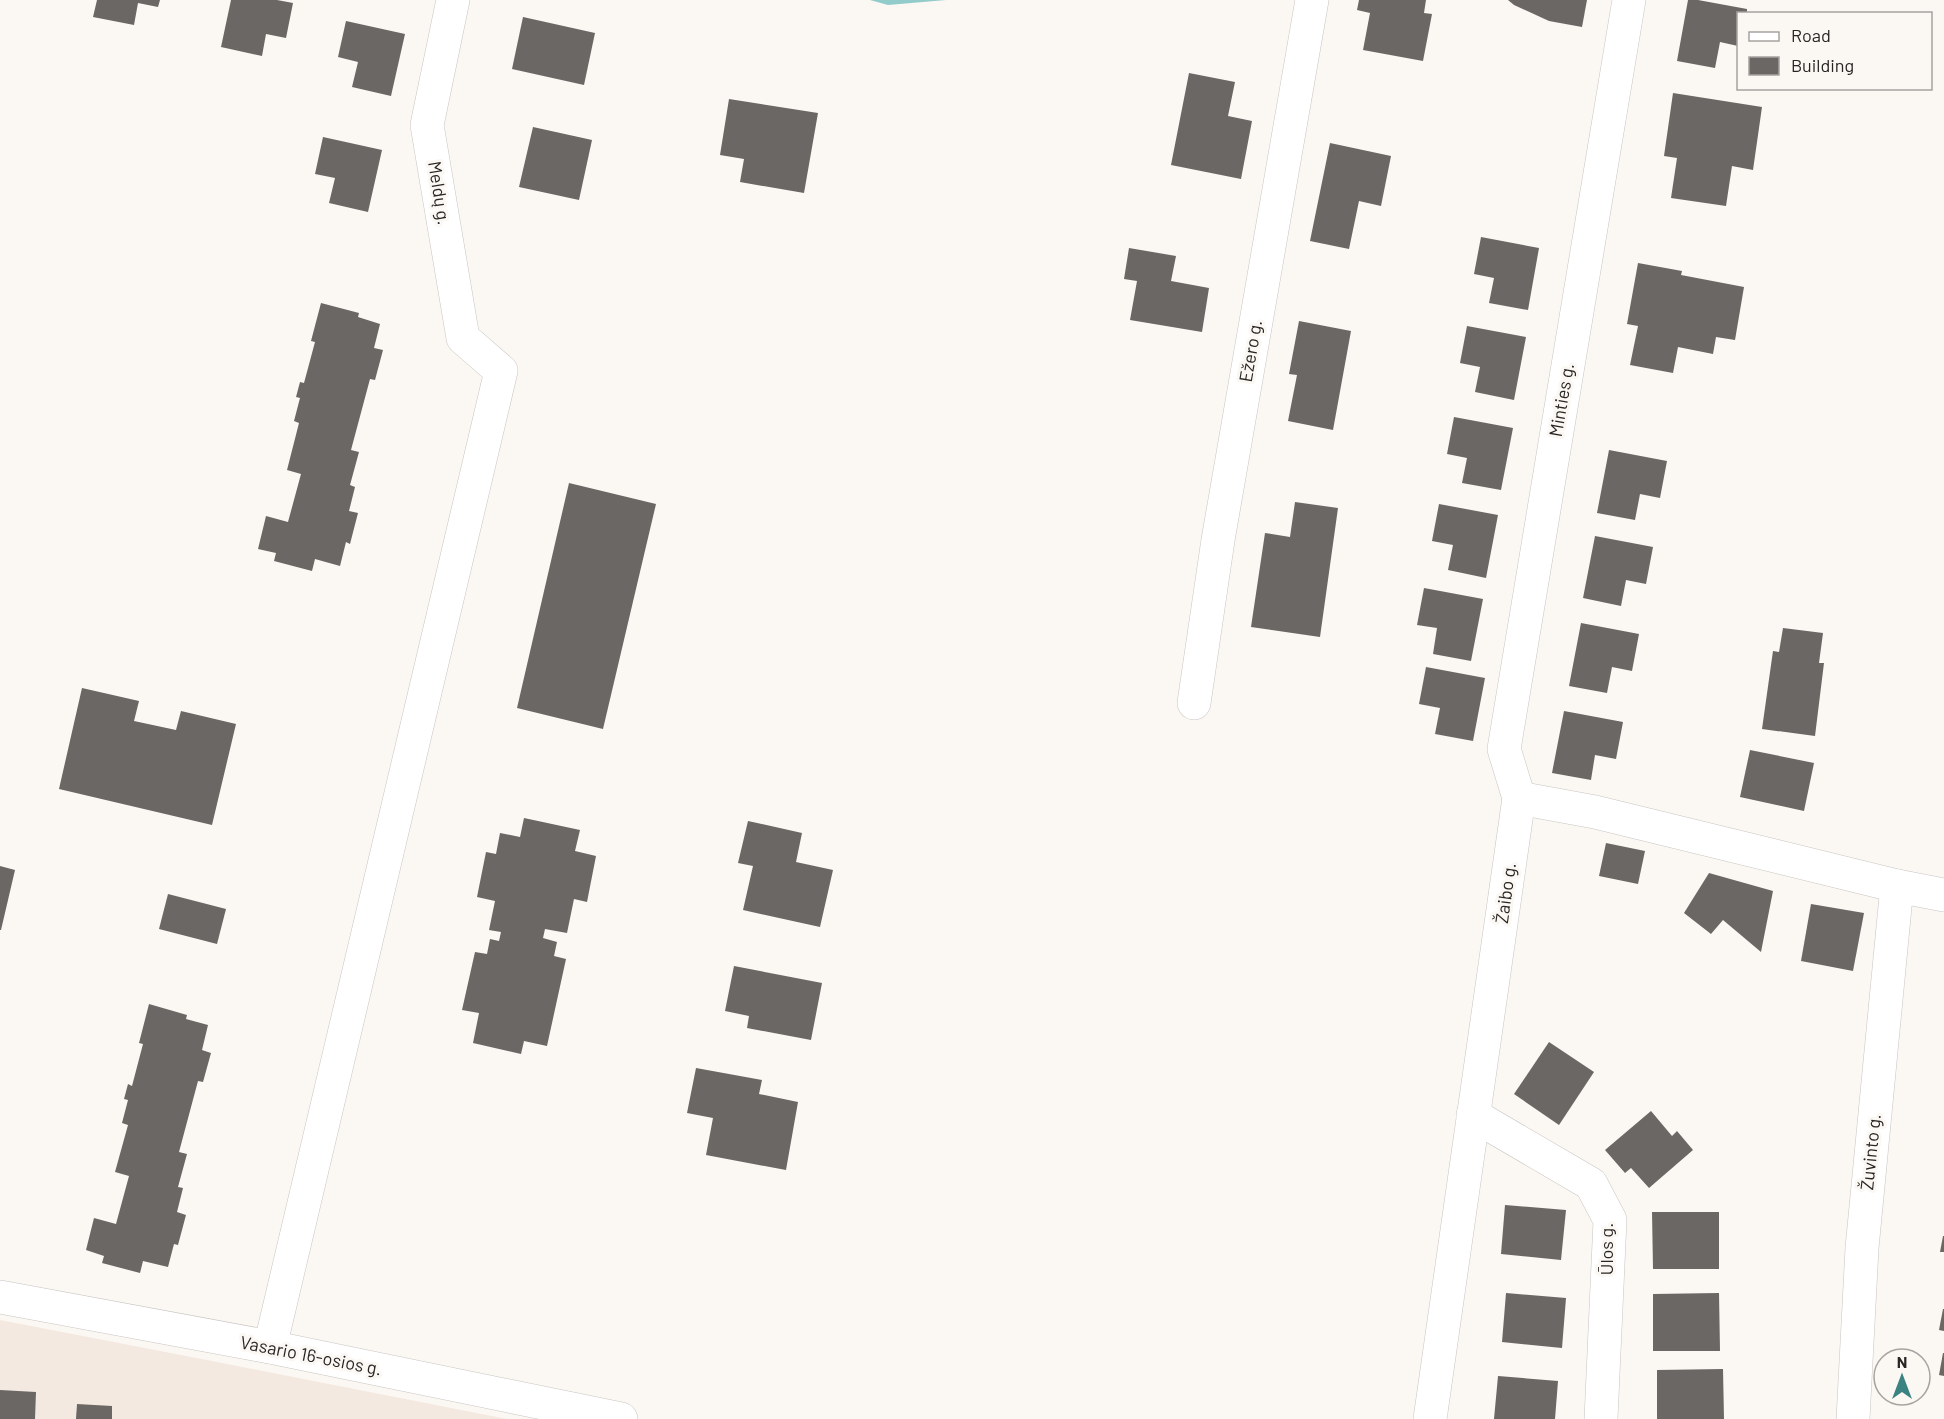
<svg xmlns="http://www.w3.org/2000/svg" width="1944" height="1419" font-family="Barlow,sans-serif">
<rect width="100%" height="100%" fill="#fbf7f3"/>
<!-- built -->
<polygon fill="#f4e9e1" points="0,1320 207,1360 507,1419 0,1419"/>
<!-- water -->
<polygon fill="#91cbca" points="870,0 946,0 888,5"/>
<!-- building -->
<g fill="#6b6764">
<polygon points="97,0 160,0 158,7 138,3 134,25 93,17"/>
<polygon points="231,0 277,0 293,3 286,38 266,34 262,56 221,47"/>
<polygon points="1359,0 1426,0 1424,13 1432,14 1423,61 1363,50 1370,13 1357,10"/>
<polygon points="1508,0 1587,0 1582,27 1549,21 1514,5"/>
<polygon points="1688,0 1698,0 1747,9 1747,14 1738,14 1738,46 1720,42 1715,68 1677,61"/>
<polygon points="523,17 595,33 584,85 512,69"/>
<polygon points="346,21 405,34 391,96 352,87 358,62 338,57"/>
<polygon points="1189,73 1235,82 1228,116 1252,121 1241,179 1171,165"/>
<polygon points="1673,93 1762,107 1753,170 1732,166 1726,206 1671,198 1677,158 1664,156"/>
<polygon points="729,99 818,113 804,193 740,182 744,159 720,155"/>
<polygon points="533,127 592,140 579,200 519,187"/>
<polygon points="323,137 382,150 368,212 329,203 335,178 315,174"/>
<polygon points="1330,143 1391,156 1381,206 1359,201 1349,249 1310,241"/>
<polygon points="1481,237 1539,248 1528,310 1489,303 1494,278 1474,274"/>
<polygon points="1129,248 1176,256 1171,281 1209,288 1202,332 1130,320 1137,281 1124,279"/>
<polygon points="1638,263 1682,271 1681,275 1744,287 1735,340 1716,337 1713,354 1678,347 1673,373 1630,365 1638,326 1627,324"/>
<polygon points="321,303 359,313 358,317 380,324 374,348 383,350 375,380 370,379 351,450 359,452 350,485 355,487 349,511 358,513 350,544 346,542 340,566 315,559 312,571 274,561 276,553 258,549 266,516 288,522 301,474 287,470 299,423 294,421 300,398 296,397 300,382 304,383 315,342 311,341"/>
<polygon points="1299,321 1351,331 1333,430 1288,421 1297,375 1289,374"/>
<polygon points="1467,326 1526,337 1514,400 1475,392 1480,367 1460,363"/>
<polygon points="1454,417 1513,428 1501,490 1462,483 1467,458 1447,454"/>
<polygon points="1609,450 1667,461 1660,498 1640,494 1635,520 1597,513"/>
<polygon points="569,483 656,504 603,729 517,708"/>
<polygon points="1295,502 1338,508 1320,637 1251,627 1265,533 1290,537"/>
<polygon points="1439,504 1498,515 1486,578 1448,570 1453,545 1432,541"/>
<polygon points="1595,536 1653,547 1646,584 1626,580 1621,606 1583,598"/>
<polygon points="1424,588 1483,599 1471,661 1433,654 1437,628 1417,625"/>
<polygon points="1581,623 1639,634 1632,671 1612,667 1607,693 1569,686"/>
<polygon points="1783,628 1823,633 1819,663 1824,663 1815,736 1762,729 1773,651 1779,652"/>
<polygon points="1426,667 1485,678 1473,741 1435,734 1440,708 1419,704"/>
<polygon points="82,688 139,701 134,721 176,730 181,711 236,724 212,825 59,789"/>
<polygon points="1564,711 1623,722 1616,759 1595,755 1591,780 1552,773"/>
<polygon points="1750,750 1814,763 1804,811 1740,797"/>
<polygon points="524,818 580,830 575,851 596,856 587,902 574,899 567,933 545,929 543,938 557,942 554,956 566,959 547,1046 524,1041 521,1054 473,1043 479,1013 462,1010 475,952 487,954 490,939 499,941 501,932 489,930 495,901 477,897 486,852 496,854 500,833 520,837"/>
<polygon points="748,821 802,833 796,862 833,870 820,927 743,910 753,866 738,863"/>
<polygon points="1606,843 1645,851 1638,884 1599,876"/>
<polygon points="0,866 15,870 1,930 0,930"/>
<polygon points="1709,873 1773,891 1761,952 1723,920 1711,934 1684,913"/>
<polygon points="168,894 226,909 217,944 159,929"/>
<polygon points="1811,904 1864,913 1853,971 1801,961"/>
<polygon points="734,966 822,983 811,1040 747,1028 749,1016 725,1011"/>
<polygon points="149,1004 187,1015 186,1019 208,1025 202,1050 211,1053 203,1082 198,1081 179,1152 187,1154 178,1187 183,1188 177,1212 186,1215 178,1245 174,1244 168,1267 143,1261 140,1273 102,1263 104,1256 86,1250 94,1218 116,1224 129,1176 115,1172 128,1125 122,1123 128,1100 124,1099 128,1084 132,1086 143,1044 139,1043"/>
<polygon points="1549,1042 1594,1072 1559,1125 1514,1094"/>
<polygon points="696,1068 762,1080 759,1094 798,1102 786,1170 706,1155 713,1118 687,1113"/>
<polygon points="1651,1111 1672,1136 1677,1131 1693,1150 1649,1188 1631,1168 1625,1173 1605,1150"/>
<polygon points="1505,1205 1566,1210 1561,1260 1501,1254"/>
<polygon points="1652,1212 1719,1212 1719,1269 1653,1269"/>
<polygon points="1943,1236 1944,1236 1944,1252 1940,1252"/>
<polygon points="1506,1293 1566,1298 1562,1348 1502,1342"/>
<polygon points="1719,1293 1720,1351 1653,1351 1653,1294"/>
<polygon points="1943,1309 1944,1309 1944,1331 1939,1330"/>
<polygon points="1943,1353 1944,1353 1944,1376 1939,1375"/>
<polygon points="1723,1369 1724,1419 1657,1419 1657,1370"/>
<polygon points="1498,1376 1558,1381 1555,1419 1494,1419"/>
<polygon points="0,1390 36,1392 35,1419 0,1419"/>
<polygon points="77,1404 112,1406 112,1419 76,1419"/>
</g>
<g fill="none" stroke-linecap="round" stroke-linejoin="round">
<defs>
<g id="minor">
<polyline points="1194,703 1218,540 1312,0"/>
<polyline points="1519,798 1504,749 1629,0"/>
<polyline points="1473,1115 1591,1184 1610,1220 1601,1419"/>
<polyline points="0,1297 270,1347 621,1419"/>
<polyline points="270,1347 501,371 463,338 427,125 453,0"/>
<polyline points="1430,1419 1519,798 1595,812 1897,886 1944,895"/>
<polyline points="1853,1419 1862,1248 1897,886"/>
</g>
</defs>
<!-- minor casing -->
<use href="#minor" stroke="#c9c5c2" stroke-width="34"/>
<!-- minor -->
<use href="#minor" stroke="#fff" stroke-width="33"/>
</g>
<g text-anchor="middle" stroke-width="6" stroke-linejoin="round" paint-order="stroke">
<!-- street labels -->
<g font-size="18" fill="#282625" stroke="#fbf7f3">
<text transform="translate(439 193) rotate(81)" y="6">Meldų g.</text>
<text transform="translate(1251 351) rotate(-80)" y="6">Ežero g.</text>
<text transform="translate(1562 400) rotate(-80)" y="6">Minties g.</text>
<text transform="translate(1506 893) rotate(-82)" y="6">Žaibo g.</text>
<text transform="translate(1871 1152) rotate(-84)" y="6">Žuvinto g.</text>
<text transform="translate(1607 1249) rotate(-90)" y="6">Ūlos g.</text>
<text transform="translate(311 1356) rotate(11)" y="6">Vasario 16-osios g.</text>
</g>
</g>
<!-- legend -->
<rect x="1737" y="12" width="195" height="78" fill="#fbf7f3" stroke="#a7a3a1" stroke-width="1.5"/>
<rect x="1749" y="32" width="30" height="9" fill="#ffffff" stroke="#a7a3a1" stroke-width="1.5"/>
<text x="1791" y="42" font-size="18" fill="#282625">Road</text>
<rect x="1749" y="57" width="30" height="18" fill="#6b6764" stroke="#a7a3a1" stroke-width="1.5"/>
<text x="1791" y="72" font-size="18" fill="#282625">Building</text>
<!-- north arrow -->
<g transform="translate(1902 1377)"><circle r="28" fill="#fbf7f3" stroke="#a7a3a1" stroke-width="1.5"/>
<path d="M0-4.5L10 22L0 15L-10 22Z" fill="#3b8383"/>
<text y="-9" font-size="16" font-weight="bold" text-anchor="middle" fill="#282625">N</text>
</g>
</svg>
